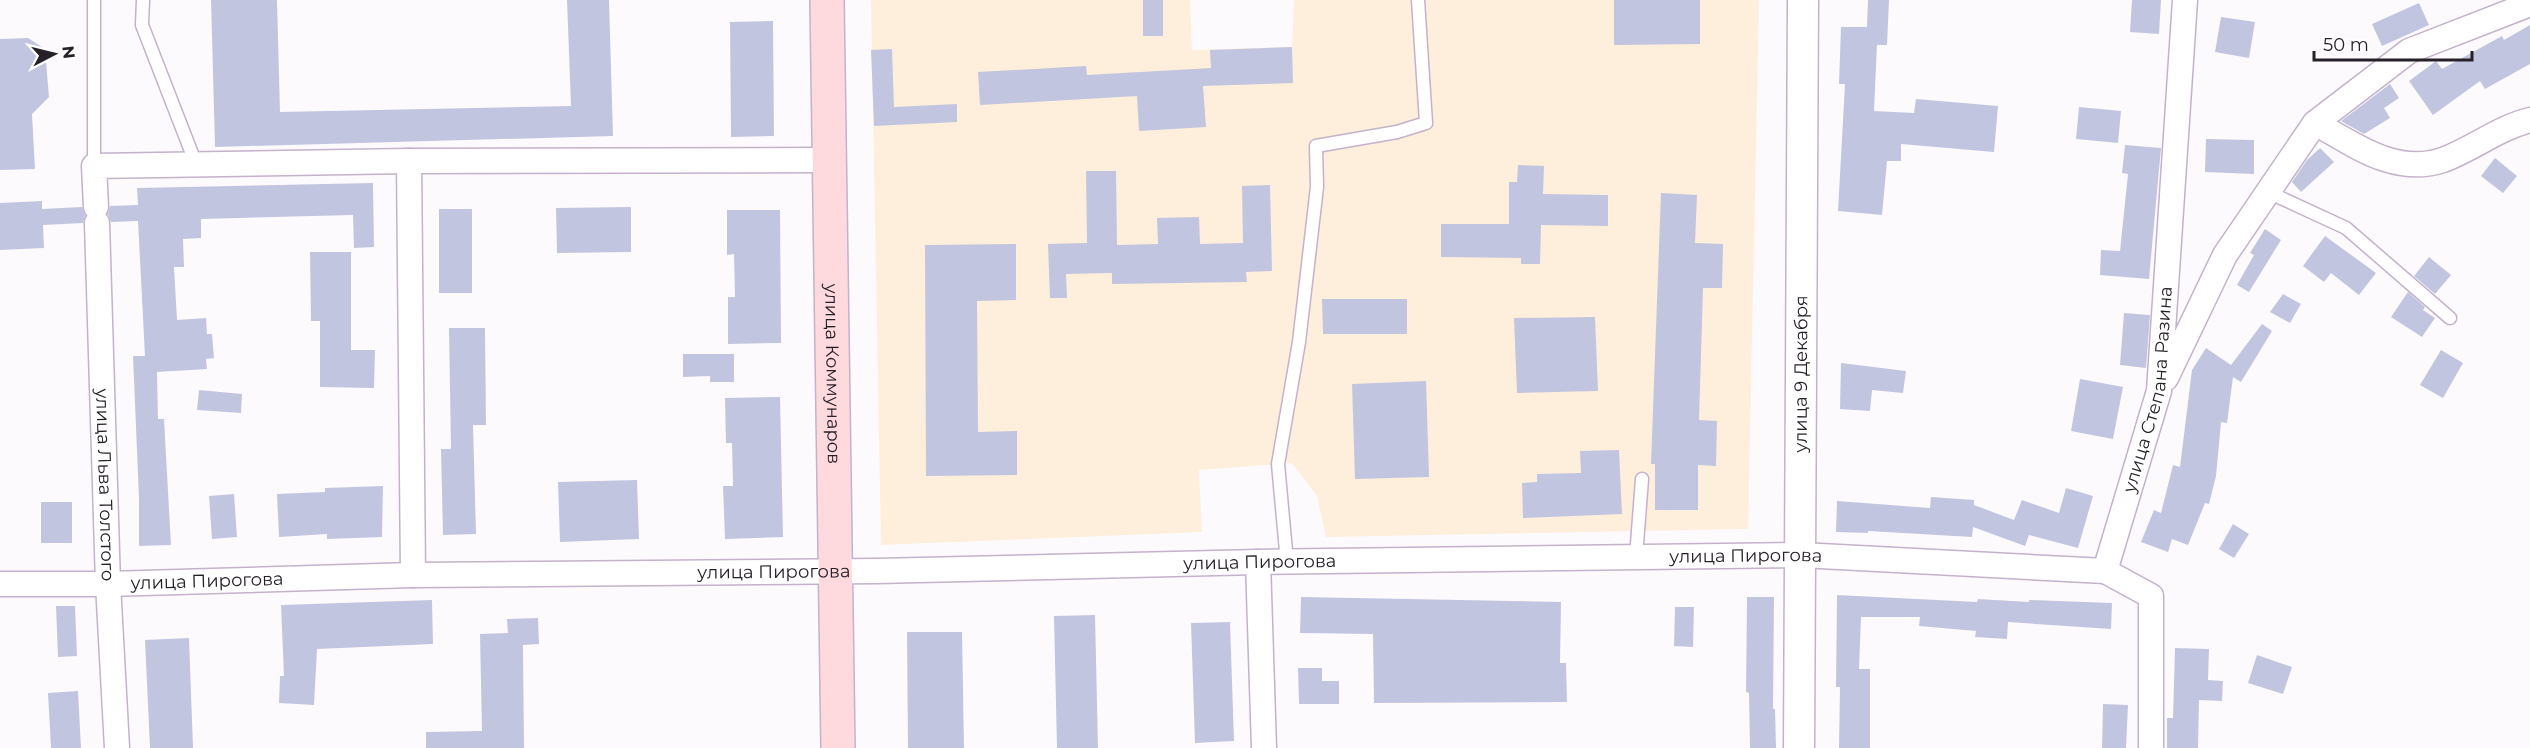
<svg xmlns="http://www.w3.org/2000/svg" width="2530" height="748" font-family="Montserrat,sans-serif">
<rect width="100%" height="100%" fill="#fdfafe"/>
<!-- medical -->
<polygon fill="#feefdc" points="871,0 1190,0 1192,50 1292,47 1294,0 1759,0 1748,529 1326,537 1317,496 1292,463 1199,470 1202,532 881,545"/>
<!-- building -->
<g fill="#c2c5df">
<polygon points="211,0 277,0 280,112 571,106 567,0 609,0 613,136 215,147"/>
<rect x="1143" y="0" width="20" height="36"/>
<polygon points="1614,0 1700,0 1700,44 1614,45"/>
<polygon points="1868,0 1889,0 1887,45 1877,45 1874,111 1914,113 1916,99 1998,106 1994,152 1901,144 1901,161 1887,161 1882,215 1838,211 1845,84 1839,84 1841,27 1867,27"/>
<polygon points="2132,0 2161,0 2159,34 2130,32"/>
<polygon points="2419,3 2429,25 2382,46 2372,24"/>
<polygon points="2221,17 2255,22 2249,58 2215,52"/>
<polygon points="773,21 774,136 731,137 730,22"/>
<polygon points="2530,25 2530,64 2485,89 2480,81 2433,115 2409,81 2436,61 2442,69 2502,36 2504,40"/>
<polygon points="28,38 45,49 49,97 32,114 35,169 0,170 0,39"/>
<polygon points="1292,47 1293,83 1203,86 1206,127 1139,131 1137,96 980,105 978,72 1086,66 1087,75 1211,68 1210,50"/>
<polygon points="892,49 894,107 957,104 957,122 874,126 871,50"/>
<polygon points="2390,84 2399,98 2384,108 2390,118 2364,134 2341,121"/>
<polygon points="2079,107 2121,111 2118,143 2076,139"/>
<polygon points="2206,139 2254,140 2254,174 2205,172"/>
<polygon points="2125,145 2161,148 2149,279 2100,275 2101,250 2120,251 2128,174 2122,173"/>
<polygon points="2320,148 2334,162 2301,192 2292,182 2307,160"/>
<polygon points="2495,158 2517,176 2503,193 2481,176"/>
<polygon points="1518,165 1544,166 1543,194 1608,195 1608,226 1541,225 1540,264 1521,264 1521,258 1441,257 1441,224 1509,224 1509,182 1517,182"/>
<polygon points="1086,171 1116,171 1117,245 1158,244 1157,218 1199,217 1200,244 1243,243 1242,186 1270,185 1272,271 1246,272 1247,282 1112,284 1112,273 1066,274 1067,298 1050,298 1048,244 1087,243"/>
<polygon points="373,183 374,247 354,248 353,215 201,219 201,238 183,239 184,267 174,267 177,320 206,318 207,334 212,334 214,358 206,359 207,369 157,372 158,419 164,419 171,545 139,546 139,499 133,356 145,356 138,221 111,222 108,214 110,206 138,205 137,188"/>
<polygon points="1661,193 1697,195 1695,243 1723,244 1722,288 1703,288 1699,420 1717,421 1716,466 1698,465 1698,510 1655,510 1655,464 1651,464"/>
<polygon points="42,201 42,209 82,207 85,216 83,223 43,225 44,248 0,250 0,203"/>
<polygon points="631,207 631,252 557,253 556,208"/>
<rect x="439" y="209" width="33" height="84"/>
<polygon points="727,210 780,210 781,343 728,344 728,297 735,297 734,254 727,255"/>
<polygon points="2265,229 2281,240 2249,292 2237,285 2254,255 2250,253"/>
<polygon points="2325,236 2376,273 2359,295 2331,273 2324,282 2303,266"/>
<polygon points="1016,244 1016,300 977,301 978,432 1017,431 1017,475 926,476 925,245"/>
<polygon points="310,252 351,252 351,350 375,350 374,388 320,387 320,321 311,321"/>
<polygon points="2429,257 2451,275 2435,294 2414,276"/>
<polygon points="2408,292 2425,307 2423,310 2435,318 2422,337 2391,317"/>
<polygon points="2283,294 2301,304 2290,323 2270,312"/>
<polygon points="1322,299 1407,299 1407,334 1323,334"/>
<polygon points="2124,313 2150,315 2146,368 2120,365"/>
<polygon points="1595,317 1598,391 1517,393 1514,318"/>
<polygon points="2262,324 2272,331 2241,382 2233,377 2227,423 2221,422 2216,476 2209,504 2205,503 2188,545 2172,539 2168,552 2141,542 2154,510 2161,513 2173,465 2180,467 2192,370 2206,348 2231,365"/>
<polygon points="449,328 485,328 486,425 473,425 476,534 443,535 441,449 451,449"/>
<polygon points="2441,350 2463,363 2443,398 2420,385"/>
<polygon points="683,354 734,354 734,382 710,382 710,376 683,377"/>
<polygon points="1841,363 1906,371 1903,393 1872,390 1870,411 1840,409"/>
<polygon points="2080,379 2123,387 2113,439 2071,431"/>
<polygon points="1426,381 1429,477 1355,479 1352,384"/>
<polygon points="199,390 242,394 241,413 197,410"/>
<polygon points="780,397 783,537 725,539 723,486 733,486 732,443 726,443 725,398"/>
<polygon points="1619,450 1622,514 1523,518 1522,483 1537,482 1537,474 1581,473 1580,451"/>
<polygon points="637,480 639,539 560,542 558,482"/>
<polygon points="383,486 382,537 327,539 327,534 279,537 277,494 325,492 325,488"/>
<polygon points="2066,488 2093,496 2078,548 2029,535 2025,546 1973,527 1972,537 1868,531 1868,533 1836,532 1837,501 1930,508 1931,497 1974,500 1974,505 2014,520 2022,500 2059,513"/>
<polygon points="234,494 237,537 212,539 209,496"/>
<rect x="41" y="502" width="31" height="41"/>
<polygon points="2233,524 2249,534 2234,558 2219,549"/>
<polygon points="1837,595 1977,602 1978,599 2029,602 2029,600 2112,603 2111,629 2008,622 2007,639 1975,637 1976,631 1919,626 1920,617 1861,617 1859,669 1870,669 1870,748 1839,748 1840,687 1836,687"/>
<polygon points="1301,597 1561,602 1560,663 1566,663 1567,702 1374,703 1373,634 1300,633"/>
<polygon points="1747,597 1774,597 1773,709 1775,709 1776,748 1750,748 1749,693 1746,692"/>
<polygon points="432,600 433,644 317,649 314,705 279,703 280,676 284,676 281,605"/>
<polygon points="56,606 75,606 77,656 58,657"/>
<polygon points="1675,607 1694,607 1693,647 1674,646"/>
<polygon points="1095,615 1098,748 1057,748 1054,616"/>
<polygon points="538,618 539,644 523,645 524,748 426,748 426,732 482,731 480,634 508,633 507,619"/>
<polygon points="1230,622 1234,741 1195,743 1191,623"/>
<polygon points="907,632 962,632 964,748 908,748"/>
<polygon points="189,638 193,748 150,748 145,640"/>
<polygon points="2175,648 2209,649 2208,680 2223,681 2222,701 2199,700 2198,748 2167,748 2167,718 2173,718"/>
<polygon points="2257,655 2292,667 2283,694 2248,683"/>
<polygon points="1298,668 1322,668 1322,681 1339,681 1339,704 1299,704"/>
<polygon points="78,691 81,748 51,748 48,693"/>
<polygon points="2103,704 2128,705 2126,748 2102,748"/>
</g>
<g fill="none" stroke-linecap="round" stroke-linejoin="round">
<defs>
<g id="service">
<polyline points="143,0 142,25 196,164"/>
<polyline points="94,166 94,0"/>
<polyline points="2268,192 2346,228 2450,318"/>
<polyline points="1636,557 1642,479"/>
<polyline points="1287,562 1278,464 1299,342 1317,187 1316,146 1397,132 1426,123 1418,0"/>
</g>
<g id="minor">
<path d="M2315 123C2355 145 2395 176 2443 160 2473 149 2498 128 2530 120"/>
<polyline points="409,161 413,575"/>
<polyline points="96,207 94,166 409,161 827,160"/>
<path id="s1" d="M97 223 108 584 117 748"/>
<polyline points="2166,378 2225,255 2315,123 2409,51 2530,4"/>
<polyline points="1258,562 1264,748"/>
<path id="s2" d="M0 584H108L413 575 876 571 1258 562 1801 555 2105 571"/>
<path id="s3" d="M2151 748V596L2105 571 2159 391 2185 0"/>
</g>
<g id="tertiary">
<path id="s4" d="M1799 748 1803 0"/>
</g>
<g id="secondary">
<path id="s5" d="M827 0 838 748"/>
</g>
</defs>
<!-- service casing -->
<use href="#service" stroke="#c3b2c9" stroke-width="15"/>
<!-- minor casing -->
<use href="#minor" stroke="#c3b2c9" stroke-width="27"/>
<!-- tertiary casing -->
<use href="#tertiary" stroke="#c3b2c9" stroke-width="33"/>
<!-- secondary casing -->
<use href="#secondary" stroke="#c3b2c9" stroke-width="36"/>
<!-- service -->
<use href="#service" stroke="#fff" stroke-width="12"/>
<!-- minor -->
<use href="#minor" stroke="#fff" stroke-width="24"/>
<!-- tertiary -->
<use href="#tertiary" stroke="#fff" stroke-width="30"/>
<!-- secondary -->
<use href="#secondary" stroke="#fed9de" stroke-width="33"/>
</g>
<g text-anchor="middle" stroke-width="5" stroke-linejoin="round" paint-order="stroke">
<!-- street labels -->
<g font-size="18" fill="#262028" stroke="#fff">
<text dy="6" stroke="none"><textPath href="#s5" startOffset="374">улица Коммунаров</textPath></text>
<text dy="6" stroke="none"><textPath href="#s4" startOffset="374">улица 9 Декабря</textPath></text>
<text dy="6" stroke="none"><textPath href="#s3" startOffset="392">улица Степана Разина</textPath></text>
<text dy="6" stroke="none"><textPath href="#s1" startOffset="262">улица Льва Толстого</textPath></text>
<text dy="6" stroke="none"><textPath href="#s2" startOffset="1746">улица Пирогова</textPath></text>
<text dy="6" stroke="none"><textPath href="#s2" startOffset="1260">улица Пирогова</textPath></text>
<text dy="6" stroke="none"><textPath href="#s2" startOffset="774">улица Пирогова</textPath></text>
<text dy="6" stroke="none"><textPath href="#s2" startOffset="207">улица Пирогова</textPath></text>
</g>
</g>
<!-- north arrow -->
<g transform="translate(54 54) rotate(83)" stroke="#ffffff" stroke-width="4.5" paint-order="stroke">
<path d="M0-4.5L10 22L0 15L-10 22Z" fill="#262028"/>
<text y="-9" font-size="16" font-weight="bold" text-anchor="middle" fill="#262028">N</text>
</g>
<!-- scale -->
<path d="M2314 51v9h158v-9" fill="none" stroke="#262028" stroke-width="3"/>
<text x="2323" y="51" font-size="18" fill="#262028" stroke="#ffffff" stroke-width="4.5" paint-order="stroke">50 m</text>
</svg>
